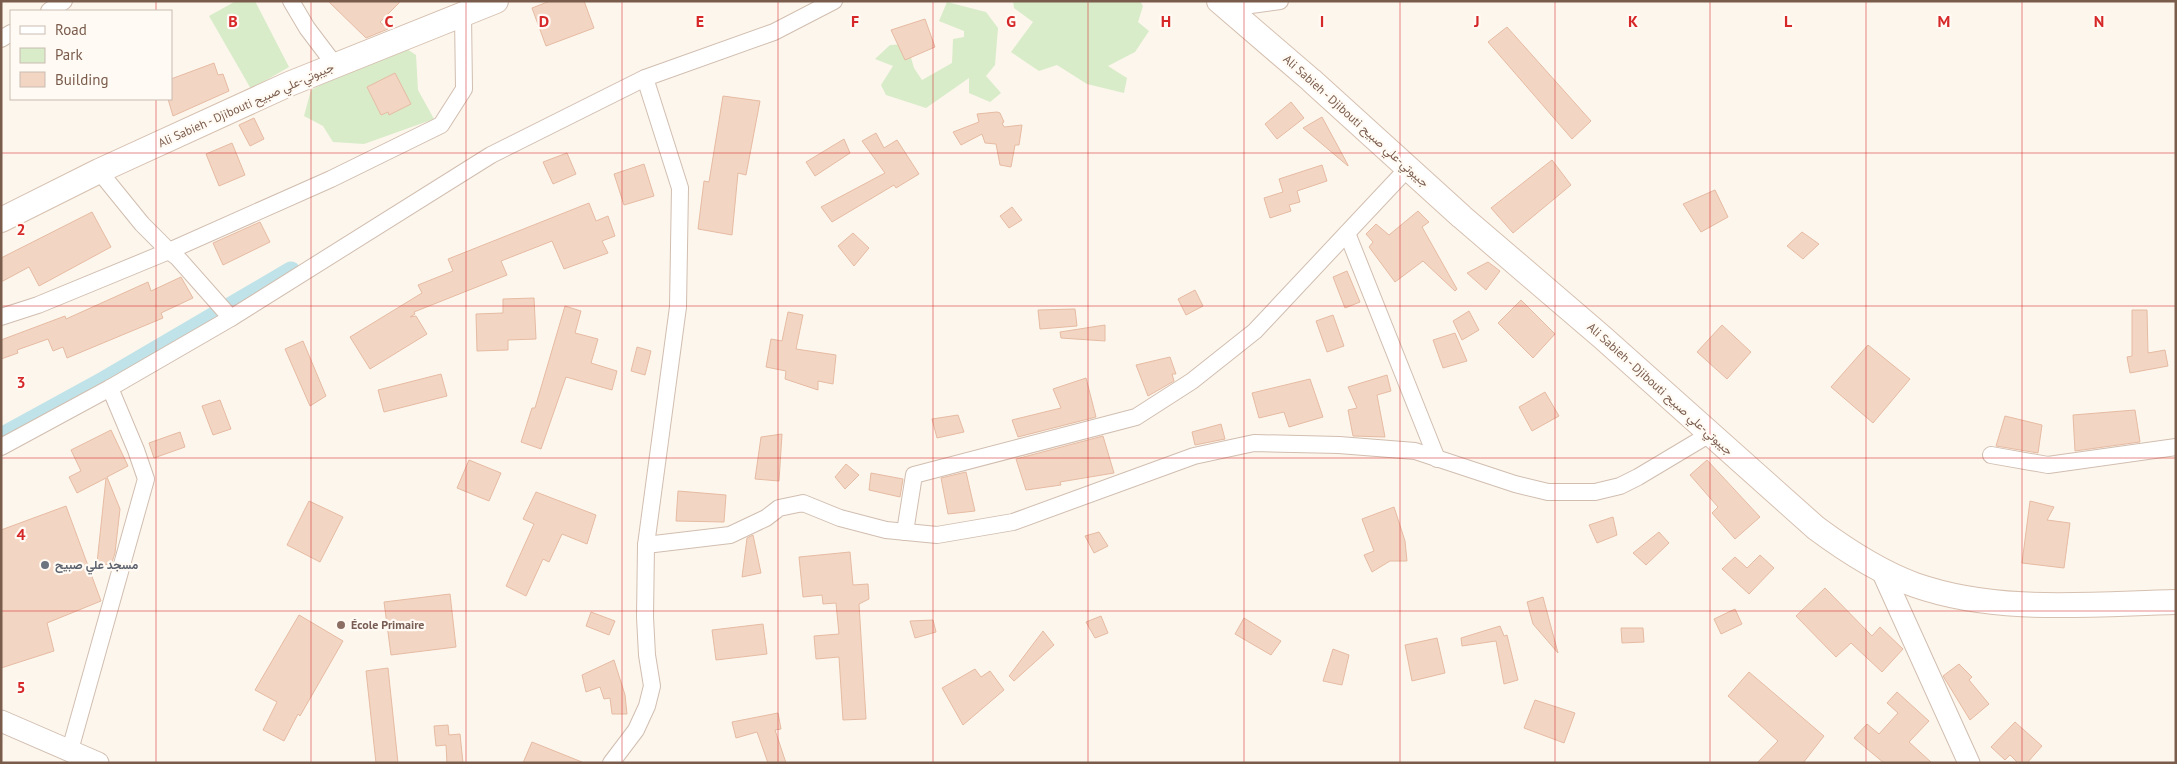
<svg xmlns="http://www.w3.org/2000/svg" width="2177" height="764" font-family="'PT Sans',Vazirmatn,sans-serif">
<rect width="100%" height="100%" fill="#fdf6ec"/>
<!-- green -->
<g fill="#d8ecc9">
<polygon points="236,1 255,1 289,67 251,89 209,16"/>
<polygon points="1013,1 1140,1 1143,6 1138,22 1149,31 1135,52 1108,66 1127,78 1124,93 1087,84 1057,65 1039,71 1011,52 1033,22 1014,8"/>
<polygon points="947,2 986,12 998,28 995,65 986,76 1001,93 990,102 969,93 969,78 926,108 886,95 881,85 893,66 875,59 890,45 907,44 914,68 922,80 952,63 953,39 964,37 964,31 939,21"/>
<polygon points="401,45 416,55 418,90 434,119 364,144 333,142 323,126 304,116 311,90 377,55"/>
</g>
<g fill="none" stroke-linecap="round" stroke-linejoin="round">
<!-- canal -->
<polyline stroke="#bfe3e8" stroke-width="19" points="1,437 105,380 291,271"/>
</g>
<!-- building -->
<g fill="#f3d5c3" stroke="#e6bba3">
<polygon points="328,1 401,1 380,22 388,29 366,38"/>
<polygon points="550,1 584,1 594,28 546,46 532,8"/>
<polygon points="925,19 935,47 905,60 891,30"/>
<polygon points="1507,27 1591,121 1572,139 1488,42"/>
<polygon points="214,63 218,75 223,74 229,91 173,116 168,99 171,99 171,79"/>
<polygon points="395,73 411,104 389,115 388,112 381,115 367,87"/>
<polygon points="723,96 760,101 746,175 738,173 732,235 698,229 704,181 709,182"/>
<polygon points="1291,102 1304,118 1277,139 1265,124"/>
<polygon points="997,112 1000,113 1004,122 1002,123 1004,127 1022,125 1019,145 1015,145 1011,167 1000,165 996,144 985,143 982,134 961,145 953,132 979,122 977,114"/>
<polygon points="1322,117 1348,165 1348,166 1303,128"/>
<polygon points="254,118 264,139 250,146 239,125"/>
<polygon points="876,133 884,148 897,140 919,174 896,188 894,185 832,222 821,207 885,173 862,141"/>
<polygon points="844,139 850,153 815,176 806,162"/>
<polygon points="232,143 245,175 219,186 206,154"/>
<polygon points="567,153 576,174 553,184 543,162"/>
<polygon points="1552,160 1571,185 1513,233 1491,208"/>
<polygon points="644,164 654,196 624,205 614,174"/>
<polygon points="1322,165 1327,181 1297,191 1300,202 1289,205 1291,211 1270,218 1264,198 1283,192 1279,179"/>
<polygon points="1715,190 1728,217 1701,232 1683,204"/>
<polygon points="589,203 596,221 608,216 615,236 602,241 608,253 564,269 552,241 501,261 507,275 414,312 415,314 410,317 416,316 427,334 370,369 350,337 422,293 418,285 453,271 448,259"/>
<polygon points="1012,207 1022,220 1009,228 1000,216"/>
<polygon points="1418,211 1429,222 1422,227 1457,289 1455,291 1423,261 1395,282 1369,247 1373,242 1366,234 1376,224 1389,235"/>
<polygon points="92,212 111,247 39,286 29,267 1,282 1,258"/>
<polygon points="260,222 270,242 223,265 213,243"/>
<polygon points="1802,232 1819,244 1803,259 1787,246"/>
<polygon points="853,233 869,248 854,266 838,246"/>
<polygon points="1488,262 1500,271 1486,290 1467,273"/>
<polygon points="1347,271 1360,302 1345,308 1333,277"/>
<polygon points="181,277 193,298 161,313 163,318 67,358 63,347 53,351 48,339 17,350 18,353 1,359 1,340 65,316 66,319 148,282 151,291"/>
<polygon points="1195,290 1203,306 1186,315 1178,299"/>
<polygon points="534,298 536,339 508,340 508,350 477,351 476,314 503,313 503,299"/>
<polygon points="1521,300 1555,334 1533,358 1498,323"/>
<polygon points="565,306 581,311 575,333 598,339 591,363 617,371 612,390 566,377 541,449 521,442 532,408 535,408"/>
<polygon points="1075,309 1077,326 1040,329 1038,310"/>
<polygon points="2132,310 2147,310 2148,353 2165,350 2168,366 2130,373 2127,357 2132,356"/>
<polygon points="1469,311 1479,330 1462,340 1453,321"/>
<polygon points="788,312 803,315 796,349 836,355 833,384 818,381 818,390 785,379 786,371 766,367 771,339 782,341"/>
<polygon points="1333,315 1344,346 1327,352 1316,321"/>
<polygon points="1105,325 1105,341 1061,338 1060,332"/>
<polygon points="1722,325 1751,352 1727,379 1697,352"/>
<polygon points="1455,333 1467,361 1443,368 1433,340"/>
<polygon points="303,341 326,396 310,406 285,349"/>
<polygon points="1868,345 1910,379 1873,423 1831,387"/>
<polygon points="637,347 651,351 645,375 631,371"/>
<polygon points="1170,357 1176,374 1172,374 1174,381 1148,396 1136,365"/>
<polygon points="441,374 447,396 384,412 378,390"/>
<polygon points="1387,375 1391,391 1377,395 1385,437 1353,436 1348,410 1357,408 1348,387"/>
<polygon points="1086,378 1096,417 1018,437 1012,420 1061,408 1053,389"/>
<polygon points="1310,379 1323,417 1289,427 1284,412 1259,418 1252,393"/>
<polygon points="1545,392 1559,416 1532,431 1519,407"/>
<polygon points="220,400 231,429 213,435 202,406"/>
<polygon points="2135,410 2140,442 2075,451 2073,415"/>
<polygon points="958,415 964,432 937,438 932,419"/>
<polygon points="2005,416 2042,425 2038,453 1996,446"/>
<polygon points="1221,424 1225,439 1195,445 1192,432"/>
<polygon points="111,430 128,466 107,477 120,509 115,553 111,565 97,563 106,478 77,493 69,477 81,471 71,450"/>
<polygon points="180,432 185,447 154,458 149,443"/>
<polygon points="782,434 779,481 755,479 761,437"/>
<polygon points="1103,436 1114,473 1060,482 1061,485 1026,490 1016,459"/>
<polygon points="469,460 501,473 489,501 457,488"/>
<polygon points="1707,460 1760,517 1735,539 1712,513 1718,507 1690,475"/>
<polygon points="846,464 859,475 845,489 835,477"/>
<polygon points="966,472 975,511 948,514 941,478"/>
<polygon points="871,473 903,479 900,497 869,490"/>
<polygon points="678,491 726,495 724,522 676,521"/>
<polygon points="536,492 596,515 587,544 562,534 549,562 543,559 526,596 506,586 534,524 523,519"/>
<polygon points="309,501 343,517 320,562 287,545"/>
<polygon points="2030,501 2054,507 2047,520 2070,523 2064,568 2022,563"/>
<polygon points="66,506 101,601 47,623 54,651 1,668 1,530"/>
<polygon points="1394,507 1405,541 1407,561 1390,561 1372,572 1364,555 1374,551 1362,519"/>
<polygon points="1613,517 1617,535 1597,543 1589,525"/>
<polygon points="1099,532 1108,546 1094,553 1085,536"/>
<polygon points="1659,532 1669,543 1646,565 1633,553"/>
<polygon points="753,535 761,573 742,577 747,538"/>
<polygon points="850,552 853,585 868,584 869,599 859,604 866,719 843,720 839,657 816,659 814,636 839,634 836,603 823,604 822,595 803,597 799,557"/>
<polygon points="1760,555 1774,568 1749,594 1722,569 1735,557 1747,568"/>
<polygon points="1825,588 1872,636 1880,627 1903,649 1882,672 1851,643 1836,657 1796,616"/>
<polygon points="450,594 456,647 391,655 384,602"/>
<polygon points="1543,597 1558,653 1533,624 1527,602"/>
<polygon points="1735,609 1742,624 1721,634 1714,619"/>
<polygon points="591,612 615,621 609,635 586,626"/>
<polygon points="299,615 343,641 300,716 298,714 284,741 263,730 277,702 255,690"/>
<polygon points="1101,616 1108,633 1095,638 1086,622"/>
<polygon points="1244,618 1281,641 1271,655 1235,634"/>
<polygon points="933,620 936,632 915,638 910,621"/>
<polygon points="763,624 767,654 716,660 712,630"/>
<polygon points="1500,626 1504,636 1507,635 1518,680 1504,684 1496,641 1462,646 1461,638"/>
<polygon points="1621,628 1643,628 1644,642 1622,643"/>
<polygon points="1043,631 1054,645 1014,681 1009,676"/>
<polygon points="1437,638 1445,673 1412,681 1405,645"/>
<polygon points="1333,649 1349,655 1342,685 1323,681"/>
<polygon points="614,660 625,695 627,714 612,714 610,698 604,699 600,687 586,692 582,675"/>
<polygon points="1959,664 1972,677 1969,680 1989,704 1970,720 1943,676"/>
<polygon points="388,668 398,763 376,763 366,671"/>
<polygon points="975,669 981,677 990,671 1004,690 963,725 942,688"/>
<polygon points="1749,672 1824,736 1803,763 1757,763 1778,741 1728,696"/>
<polygon points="1897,692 1929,721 1909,742 1932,763 1884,763 1854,738 1867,724 1879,734 1898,713 1887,703"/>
<polygon points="1535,700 1575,713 1564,743 1524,728"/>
<polygon points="778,713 781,729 775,730 786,763 768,763 757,732 736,738 732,722"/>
<polygon points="2015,722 2042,746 2027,763 2018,763 2010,755 2005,760 1991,747"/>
<polygon points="448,725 449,735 460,734 463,763 447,763 446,745 436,746 434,726"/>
<polygon points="532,742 582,762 582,763 523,763"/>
</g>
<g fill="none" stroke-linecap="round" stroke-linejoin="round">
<defs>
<g id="minor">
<polyline points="291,1 307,28 335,65"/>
<polyline points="1229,8 1280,1"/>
<polyline points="49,11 64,1"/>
<polyline points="1,39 11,33"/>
<polyline points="1347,233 1437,459"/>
<polyline points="1,317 38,305 169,251 142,224 99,171"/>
<polyline points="231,318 177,257 169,251 331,179 441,125 464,89 463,15"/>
<polyline points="1,447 110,388 231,318 491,155 645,78 774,32 834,1"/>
<polyline points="1991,455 2048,465 2176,447"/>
<polyline points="905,532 914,475 1136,417 1192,381 1255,331 1407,169"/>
<polyline points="646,545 730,535 766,518 779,508 803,503 840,518 886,530 937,535 1013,522 1194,456 1254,443 1339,445 1415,451 1515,484 1548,492 1595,492 1620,486 1638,477 1710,434"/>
<polyline points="70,750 146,479 136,450 110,388"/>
<polyline points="611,763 636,730 647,706 652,686 647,655 645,617 646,545 678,307 680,188 645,78"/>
</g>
<g id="tertiary">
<polyline points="1882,571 1969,763"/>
<polyline points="1,721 98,763"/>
</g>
<g id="secondary">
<path d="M1219 1 1311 80 1462 217 1602 337 1816 528C1847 551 1879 572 1915 585 1998 614 2089 604 2176 602"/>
<polyline points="1,220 99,171 289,84 496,1"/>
</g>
</defs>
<!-- minor casing -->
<use href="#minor" stroke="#d1beb0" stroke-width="18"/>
<!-- tertiary casing -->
<use href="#tertiary" stroke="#d1beb0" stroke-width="23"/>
<!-- secondary casing -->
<use href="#secondary" stroke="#d6c0b0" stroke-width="26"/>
<!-- minor -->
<use href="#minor" stroke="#fff" stroke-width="16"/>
<!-- tertiary -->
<use href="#tertiary" stroke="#fff" stroke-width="21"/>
<!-- secondary -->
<use href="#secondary" stroke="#fff" stroke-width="24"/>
</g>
<!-- grid -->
<path fill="none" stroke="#d62828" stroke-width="1" stroke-opacity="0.55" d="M156 1V11M311 1V763M466 1V763M622 1V763M778 1V763M933 1V763M1088 1V763M1244 1V763M1400 1V763M1555 1V763M1710 1V763M1866 1V763M2022 1V763M156 99V763M1 153H2176M1 306H2176M1 458H2176M1 611H2176"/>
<!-- markers -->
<circle fill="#6b7280" stroke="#fffaf3" stroke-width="2" cx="45" cy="565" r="5"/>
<circle fill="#8d6e63" stroke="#fffaf3" stroke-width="2" cx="341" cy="625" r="5"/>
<g text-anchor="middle" stroke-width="4.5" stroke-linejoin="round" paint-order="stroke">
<!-- street labels -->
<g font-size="12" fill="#7a5c4d" stroke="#fffaf3">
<text transform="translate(246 105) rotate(-24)" y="4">Ali Sabieh - Djibouti جيبوتي-علي صبيح</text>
<text transform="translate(1356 121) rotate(42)" y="4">Ali Sabieh - Djibouti جيبوتي-علي صبيح</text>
<text transform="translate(1660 389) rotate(42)" y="4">Ali Sabieh - Djibouti جيبوتي-علي صبيح</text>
</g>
<!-- worship labels -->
<g font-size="12" font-weight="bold" fill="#5b616d" stroke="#fffaf3" text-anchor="start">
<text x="55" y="569">مسجد علي صبيح</text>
</g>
<!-- education labels -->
<g font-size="12" font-weight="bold" fill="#785e54" stroke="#fffaf3" text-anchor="start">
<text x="351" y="629">École Primaire</text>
</g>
</g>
<g font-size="16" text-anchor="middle" font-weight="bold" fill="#d62828" stroke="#fffaf3" stroke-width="4.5" stroke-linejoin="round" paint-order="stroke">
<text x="233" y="27">B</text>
<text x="389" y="27">C</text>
<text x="544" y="27">D</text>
<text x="700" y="27">E</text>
<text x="855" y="27">F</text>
<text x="1011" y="27">G</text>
<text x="1166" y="27">H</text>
<text x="1322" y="27">I</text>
<text x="1477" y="27">J</text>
<text x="1633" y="27">K</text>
<text x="1788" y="27">L</text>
<text x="1944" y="27">M</text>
<text x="2099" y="27">N</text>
<text x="21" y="235">2</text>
<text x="21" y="388">3</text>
<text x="21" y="540">4</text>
<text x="21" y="693">5</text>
</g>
<!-- border -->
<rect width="2177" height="764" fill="none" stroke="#7a5c4d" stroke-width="5"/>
<!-- legend -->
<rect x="10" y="10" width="162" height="90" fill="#fffaf3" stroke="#cabbb1"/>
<rect x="20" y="26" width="25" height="8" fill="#ffffff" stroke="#cabbb1"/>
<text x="55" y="35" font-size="15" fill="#7a5c4d">Road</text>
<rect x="20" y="48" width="25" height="15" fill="#d8ecc9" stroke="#cabbb1"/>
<text x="55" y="60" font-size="15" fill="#7a5c4d">Park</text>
<rect x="20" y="72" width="25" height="15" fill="#f3d5c3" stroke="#cabbb1"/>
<text x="55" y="85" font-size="15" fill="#7a5c4d">Building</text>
</svg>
